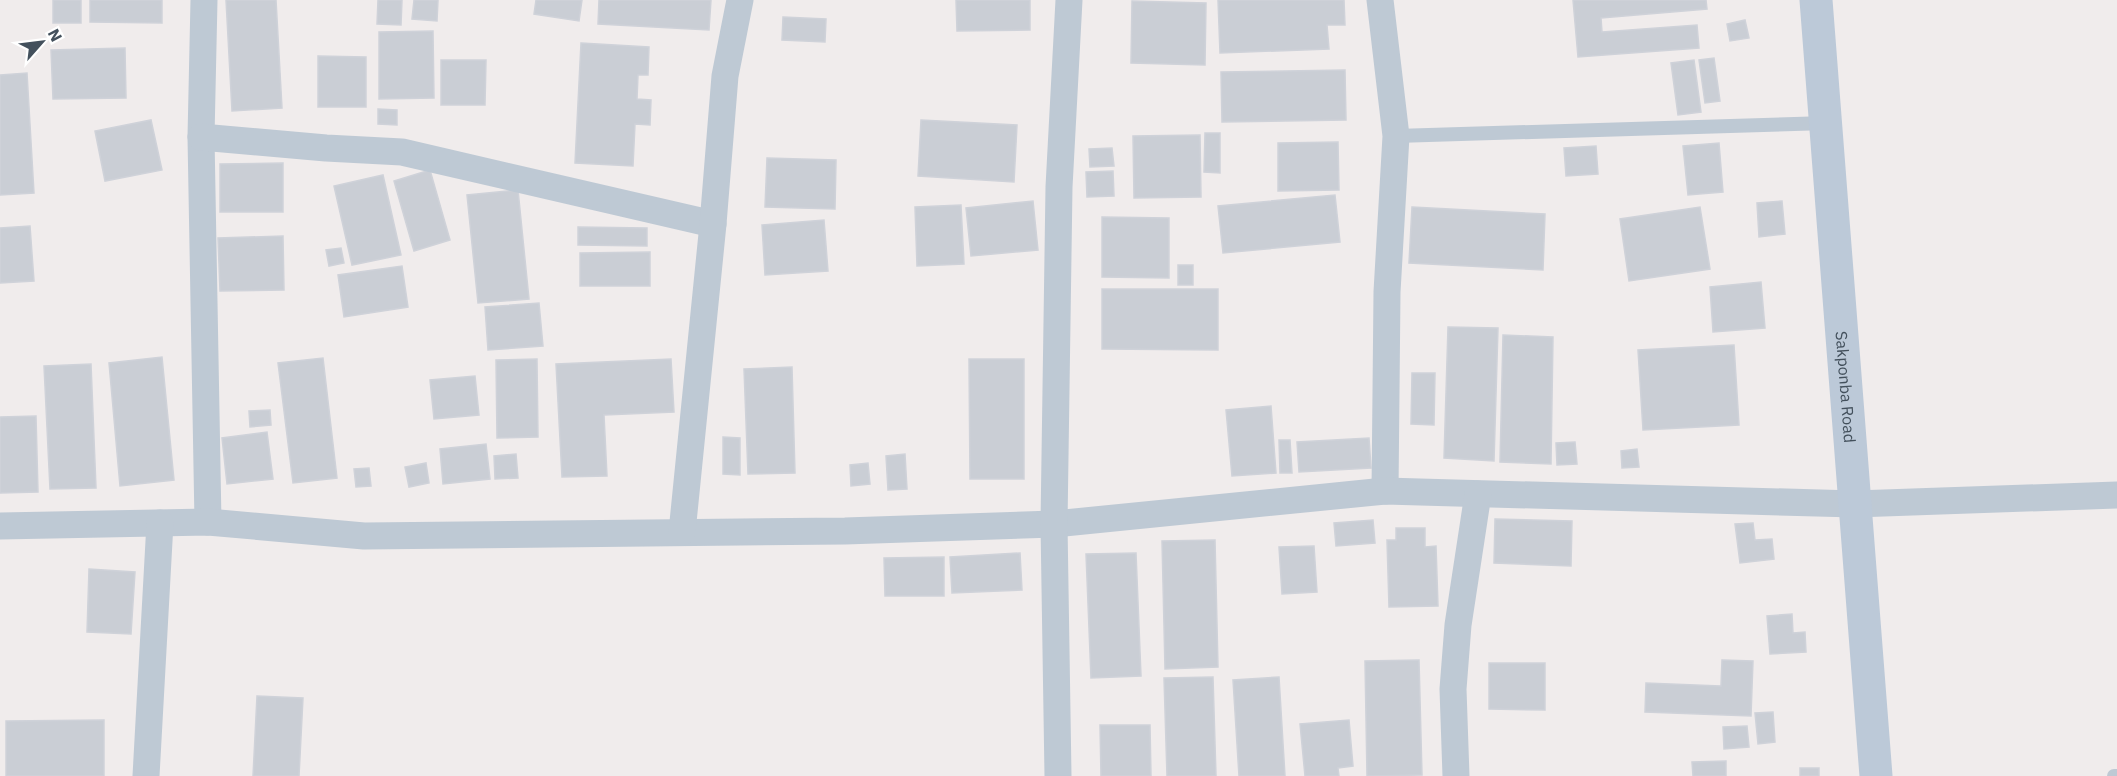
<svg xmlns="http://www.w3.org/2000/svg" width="2117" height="776" font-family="'IBM Plex Sans',sans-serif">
<rect width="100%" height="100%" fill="#f0ecec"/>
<!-- building -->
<g fill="#caced5" stroke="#cfd2d9" stroke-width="1.5">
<rect x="53" y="0" width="28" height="23"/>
<polygon points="90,0 162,0 162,23 90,22"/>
<polygon points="226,0 276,0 282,108 232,111"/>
<polygon points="378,0 402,0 401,25 377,24"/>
<polygon points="414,0 438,0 437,21 412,19"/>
<polygon points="536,0 582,0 579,21 534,14"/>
<polygon points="599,0 711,0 709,30 598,24"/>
<polygon points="956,0 1030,0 1030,30 957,31"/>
<polygon points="1218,0 1344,0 1345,25 1327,25 1329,49 1220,53"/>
<polygon points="1573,0 1706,0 1707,9 1601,18 1602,32 1697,25 1699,48 1578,57"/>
<polygon points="1132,1 1206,3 1205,65 1131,63"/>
<polygon points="783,17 826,19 825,42 782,40"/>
<polygon points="1745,20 1749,38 1730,41 1727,24"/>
<polygon points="433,31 434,98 379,99 379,32"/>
<polygon points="581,43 649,47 648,75 638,75 637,99 651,100 650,125 635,124 633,166 575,163"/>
<polygon points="125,48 126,98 53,99 51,50"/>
<polygon points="318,56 366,57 366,107 318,107"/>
<polygon points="1714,58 1720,101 1705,103 1699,60"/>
<polygon points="441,60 486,60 485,105 441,105"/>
<polygon points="1694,60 1701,112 1678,115 1671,63"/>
<polygon points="1345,70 1346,120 1222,122 1221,72"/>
<polygon points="27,73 34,193 0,195 0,75"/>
<polygon points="378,109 397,110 397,125 378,124"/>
<polygon points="151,120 162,170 105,181 95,131"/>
<polygon points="921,120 1017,125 1014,182 918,176"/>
<polygon points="1205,133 1220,133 1220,173 1204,172"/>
<polygon points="1200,135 1201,197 1134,198 1133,136"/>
<polygon points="1338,142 1339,190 1278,191 1278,143"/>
<polygon points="1719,143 1723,192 1688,195 1683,146"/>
<polygon points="1596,146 1598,174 1566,176 1564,148"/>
<polygon points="1112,148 1114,166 1090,167 1089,149"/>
<polygon points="767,158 836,160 835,209 765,207"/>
<polygon points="283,163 283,212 220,212 220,164"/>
<polygon points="430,170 450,240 414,251 394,181"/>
<polygon points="1113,171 1114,196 1087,197 1086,172"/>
<polygon points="383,175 401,255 352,265 334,186"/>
<polygon points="518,190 529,299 478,303 467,195"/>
<polygon points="1335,195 1340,242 1223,253 1218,206"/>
<polygon points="1033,201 1038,250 971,256 966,208"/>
<polygon points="1782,201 1785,234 1759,237 1757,203"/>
<polygon points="961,205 964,264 917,266 915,207"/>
<polygon points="1412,207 1545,214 1543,270 1409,263"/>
<polygon points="1700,207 1710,269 1629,281 1620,219"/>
<polygon points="1102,217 1169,218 1169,278 1102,277"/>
<polygon points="824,220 828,271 765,275 762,225"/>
<polygon points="30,226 34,281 0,283 0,228"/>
<polygon points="578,227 647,228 647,246 578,245"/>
<polygon points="283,236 284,290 220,291 218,238"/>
<polygon points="341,248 344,263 329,266 326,250"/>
<polygon points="650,252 650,286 580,286 580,253"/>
<rect x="1178" y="265" width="15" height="20"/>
<polygon points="402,266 408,307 344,317 338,275"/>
<polygon points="1761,282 1765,328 1713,332 1710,287"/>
<polygon points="1102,289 1218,289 1218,350 1102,349"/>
<polygon points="539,303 543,346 488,350 485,307"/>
<polygon points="1448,327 1498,328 1494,461 1444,458"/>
<polygon points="1503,335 1553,337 1551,464 1500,462"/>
<polygon points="1734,345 1739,425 1643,430 1638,350"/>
<polygon points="162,357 174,480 120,486 109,363"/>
<polygon points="323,358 337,478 293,483 278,363"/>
<polygon points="537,359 538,437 497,438 496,360"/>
<polygon points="671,359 674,412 604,415 607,476 562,477 556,364"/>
<polygon points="969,359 1024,359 1024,479 970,479"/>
<polygon points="91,364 96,488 50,489 44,366"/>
<polygon points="792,367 795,473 748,474 744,369"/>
<polygon points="1412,373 1435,373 1434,425 1411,424"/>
<polygon points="475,376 479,415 434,419 430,380"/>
<polygon points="1271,406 1276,473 1232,476 1226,410"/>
<polygon points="270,410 271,425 250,427 249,411"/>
<polygon points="36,416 38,492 0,493 0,417"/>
<polygon points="267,432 273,479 227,484 222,438"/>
<polygon points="723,437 740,438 740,475 723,474"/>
<polygon points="1369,438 1371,468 1299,472 1297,442"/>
<polygon points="1279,440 1290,440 1292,473 1280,473"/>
<polygon points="1575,442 1577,464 1557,465 1556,443"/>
<polygon points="486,444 490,479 443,484 440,449"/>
<polygon points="1637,449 1639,467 1622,468 1621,451"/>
<polygon points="516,454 518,478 495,479 494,456"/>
<polygon points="905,454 907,489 888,490 886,456"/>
<polygon points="426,463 429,483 409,487 405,467"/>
<polygon points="868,463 870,484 851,486 850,465"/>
<polygon points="369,468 371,486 356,487 354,469"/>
<polygon points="1495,519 1572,521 1571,566 1494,563"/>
<polygon points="1373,520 1375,543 1336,546 1334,523"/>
<polygon points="1753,523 1755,540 1772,539 1774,559 1740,563 1735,524"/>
<polygon points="1396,528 1425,528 1425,547 1436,546 1438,606 1389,607 1387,540 1396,540"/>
<polygon points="1215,540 1218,667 1165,669 1162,541"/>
<polygon points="1314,546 1317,592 1282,594 1279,547"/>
<polygon points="1020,553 1022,590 952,593 950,557"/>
<polygon points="1136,553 1141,676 1091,678 1086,554"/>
<polygon points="944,557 944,596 885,596 884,558"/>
<polygon points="89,569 135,572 131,634 87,632"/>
<polygon points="1792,614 1793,633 1805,632 1806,652 1770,654 1767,616"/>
<polygon points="1419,660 1422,775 1367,776 1365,661"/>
<polygon points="1722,660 1753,661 1751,716 1645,712 1646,683 1721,686"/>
<polygon points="1489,663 1545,663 1545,710 1489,709"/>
<polygon points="1213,677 1216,776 1167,776 1164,678"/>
<polygon points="1279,677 1285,776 1239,776 1233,680"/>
<polygon points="257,696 303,698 299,776 253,776"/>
<polygon points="1773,712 1775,742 1758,744 1755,713"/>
<polygon points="104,720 104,776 6,776 6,721"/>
<polygon points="1349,720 1353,766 1338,768 1339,776 1305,776 1300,724"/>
<polygon points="1100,725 1150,725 1151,776 1101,776"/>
<polygon points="1747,726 1749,747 1724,749 1723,727"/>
<polygon points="1726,761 1726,776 1693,776 1692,762"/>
<rect x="1800" y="768" width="19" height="8"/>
</g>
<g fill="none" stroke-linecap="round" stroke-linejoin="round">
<!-- lane -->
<g stroke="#bec9d4" stroke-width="14">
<polyline points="1396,136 1827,123"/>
<polyline points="2114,776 2117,776"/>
</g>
<!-- street -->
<g stroke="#bec9d4" stroke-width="27">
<polyline points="204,0 201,137 208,522"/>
<polyline points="1380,0 1396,136 1387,292 1385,491"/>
<polyline points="201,137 326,148 402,152 713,224"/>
<polyline points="0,526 208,522 364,536 845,531 1054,524 1385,491 1855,504 2117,495"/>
<polyline points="682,532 713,224 725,76 740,0"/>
<polyline points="146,776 160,523"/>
<polyline points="1058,776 1054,524 1059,187 1069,0"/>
<polyline points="1456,776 1453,689 1458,625 1478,494"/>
</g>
<!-- secondary -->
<path stroke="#bcc9d8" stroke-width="33" id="s1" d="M1816 0 1876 776"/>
</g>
<g text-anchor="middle" stroke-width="4.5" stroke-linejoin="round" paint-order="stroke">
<!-- street labels -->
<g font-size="16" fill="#43505c" stroke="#fff">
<text dy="6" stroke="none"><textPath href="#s1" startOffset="388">Sakponba Road</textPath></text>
</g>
</g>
<!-- north arrow -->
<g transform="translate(42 42) rotate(62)" stroke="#ffffff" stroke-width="4.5" paint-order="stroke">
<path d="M0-4.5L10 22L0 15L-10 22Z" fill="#43505c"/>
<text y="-9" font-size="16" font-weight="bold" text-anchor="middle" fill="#43505c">N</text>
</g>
</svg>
